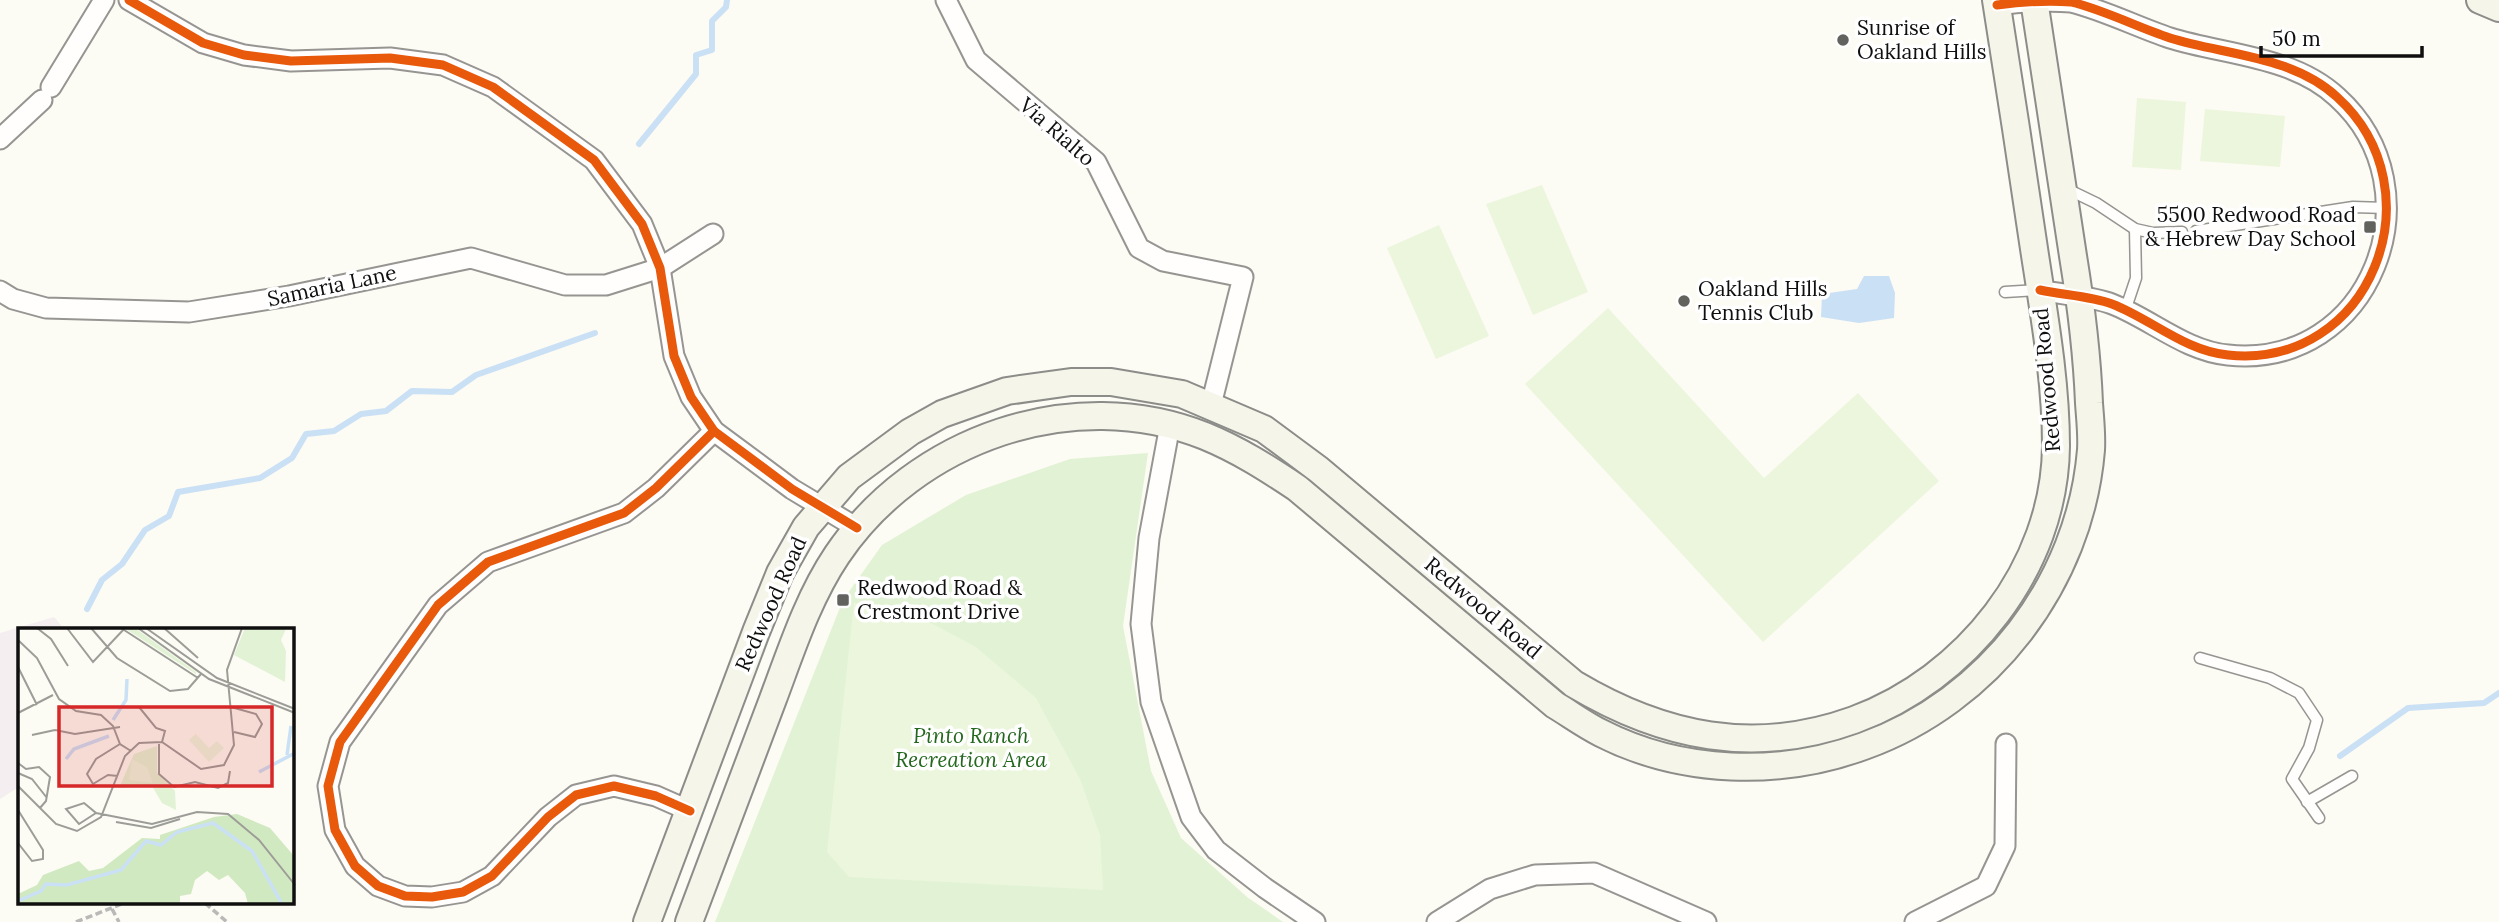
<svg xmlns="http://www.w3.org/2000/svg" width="2499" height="922" font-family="Lora,serif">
<rect width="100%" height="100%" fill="#fcfbf4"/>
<!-- industrial -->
<polygon fill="#f4eef0" points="54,617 65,630 19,630 19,787 0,799 0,633"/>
<!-- green -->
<polygon fill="#e2f2d4" points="1148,453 1123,626 1151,771 1181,838 1247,897 1283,922 715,922 843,600 882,545 966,495 1070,459"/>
<!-- pitch -->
<g fill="#ecf6dd">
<polygon points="2137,98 2186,102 2181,170 2132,167"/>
<polygon points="2205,109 2285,116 2280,167 2200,161"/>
<polygon points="1542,185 1588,292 1533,315 1486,204"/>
<polygon points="1439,225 1489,336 1436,359 1387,248"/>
<polygon points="1608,308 1764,478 1858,393 1939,481 1763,642 1525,384"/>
<polygon points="854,603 899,606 976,647 1036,698 1080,779 1100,835 1103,890 849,877 827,852"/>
</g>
<!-- water -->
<polygon fill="#cae0f5" points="1864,276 1889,276 1895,293 1894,318 1859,323 1821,317 1822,294 1857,289"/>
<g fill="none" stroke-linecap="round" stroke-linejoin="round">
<!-- stream -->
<g stroke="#cae0f5" stroke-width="6">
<polyline points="639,144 696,74 696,55 712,50 712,21 726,7 727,0"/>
<polyline points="87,609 102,580 122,564 145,530 169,516 178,492 260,478 292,458 306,434 334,431 361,414 386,411 412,391 452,392 476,375 595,333"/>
<polyline points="2340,756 2408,708 2484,703 2499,693"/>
</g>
<defs>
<g id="service">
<polyline points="2065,188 2096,203 2135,229 2153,233 2182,232"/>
<polyline points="2196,231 2353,207 2386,208"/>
<polyline points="2005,292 2039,290"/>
<polyline points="2125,311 2136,278 2135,229"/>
<polyline points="2200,658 2270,678 2299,693 2317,720 2309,748 2292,779 2319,818"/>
<polyline points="2307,802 2352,776"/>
</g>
<g id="minor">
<polyline points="129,0 203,43 244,55 291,61 390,58 443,65 493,87 594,160 642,224 660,268 674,356 691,397 714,431 792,489 857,528"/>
<polyline points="946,0 976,60 1096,162 1139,248 1163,261 1243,277 1211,405"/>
<path d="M1997 5C2020 2 2048 0 2071 2 2104 10 2137 27 2170 38 2225 55 2293 56 2337 97 2440 190 2371 370 2228 355 2185 351 2151 319 2112 304 2091 296 2063 295 2040 290"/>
<polyline points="51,87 104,0"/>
<polyline points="0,139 42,100"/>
<polyline points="0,291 13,299 46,308 189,312 289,296 471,258 565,285 606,285 660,268 713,234"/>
<polyline points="1170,425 1149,538 1141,624 1151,702 1191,817 1216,850 1265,888 1315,922"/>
<polyline points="690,811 656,796 614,786 576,795 548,817 492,876 463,892 432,897 405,896 378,886 355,866 335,830 328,786 340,742 438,605 488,562 624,513 656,488 714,431"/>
<polyline points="1437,922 1490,889 1535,875 1594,873 1706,922"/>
<polyline points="1915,922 1986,886 2005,846 2006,744"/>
</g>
<g id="secondary">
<polyline points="2480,0 2499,8"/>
<path d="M647 922 756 632 780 573 806 527 849 477 910 432 942 414 1007 391 1071 382H1111L1182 394 1264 429 1318 469 1574 684C1663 737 1754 756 1854 720 1966 679 2055 568 2056 446 2056 378 2043 309 2033 242 2021 161 2009 81 1996 0"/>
<path d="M689 922C717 848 745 774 773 699 791 651 808 598 837 555 915 439 1073 383 1205 436 1239 450 1267 468 1297 488L1555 705C1570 714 1585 725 1601 733 1681 774 1780 777 1864 746 1989 701 2080 583 2091 450 2092 434 2090 418 2089 403 2087 353 2081 305 2073 256 2060 171 2047 85 2034 0"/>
</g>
</defs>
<!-- service casing -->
<use href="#service" stroke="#969592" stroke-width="13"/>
<!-- minor casing -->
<use href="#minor" stroke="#969592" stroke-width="23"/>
<!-- secondary casing -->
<use href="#secondary" stroke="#8c8c89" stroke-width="30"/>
<!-- path -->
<g stroke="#b9b9b8" stroke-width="3.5" stroke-dasharray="7 3.5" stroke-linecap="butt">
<polyline points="205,903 227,922"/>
<polyline points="112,909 119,922"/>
<polyline points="76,922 124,903"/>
</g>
<!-- service -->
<use href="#service" stroke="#fffefd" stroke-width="10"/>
<!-- minor -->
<use href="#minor" stroke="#fffefd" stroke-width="19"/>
<!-- secondary -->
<use href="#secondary" stroke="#f5f5ea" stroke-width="26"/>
<defs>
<g id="cycleway">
<polyline points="129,0 203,43 244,55 291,61 390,58 443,65 493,87 594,160 642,224 660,268 674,356 691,397 714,431 792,489 857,528"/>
<path d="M1997 5C2020 2 2048 0 2071 2 2104 10 2137 27 2170 38 2225 55 2293 56 2337 97 2440 190 2371 370 2228 355 2185 351 2151 319 2112 304 2091 296 2063 295 2040 290"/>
<polyline points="690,811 656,796 614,786 576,795 548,817 492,876 463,892 432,897 405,896 378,886 355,866 335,830 328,786 340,742 438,605 488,562 624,513 656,488 714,431"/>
</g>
</defs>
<!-- cycleway casing -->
<use href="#cycleway" stroke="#fff" stroke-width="13"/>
<!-- cycleway -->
<use href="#cycleway" stroke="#e8590c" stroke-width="9"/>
</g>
<!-- markers -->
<g fill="#62625f" stroke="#fff" stroke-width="2.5">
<circle cx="1843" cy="40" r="7"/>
<rect x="2363" y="220" width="14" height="14" rx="3.5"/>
<circle cx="1684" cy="301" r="7"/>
<rect x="836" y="593" width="14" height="14" rx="3.5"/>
</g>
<g text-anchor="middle" stroke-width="7" stroke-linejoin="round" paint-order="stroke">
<!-- poi labels -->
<g font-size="21" fill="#0f0f0f" stroke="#fff" text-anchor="start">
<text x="1857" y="35">Sunrise of<tspan x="1857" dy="24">Oakland Hills</tspan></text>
<text x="2356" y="222" text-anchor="end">5500 Redwood Road<tspan x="2356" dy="24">&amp; Hebrew Day School</tspan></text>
<text x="1698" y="296">Oakland Hills<tspan x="1698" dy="24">Tennis Club</tspan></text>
<text x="857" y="595">Redwood Road &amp;<tspan x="857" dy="24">Crestmont Drive</tspan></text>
</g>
<!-- street labels -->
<g font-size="21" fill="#0f0f0f" stroke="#fff">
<text transform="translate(1057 132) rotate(41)" y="7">Via Rialto</text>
<text transform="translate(332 286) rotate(-12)" y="7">Samaria Lane</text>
<text transform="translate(2047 380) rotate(-95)" y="7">Redwood Road</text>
<text transform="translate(771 604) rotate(-66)" y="7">Redwood Road</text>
<text transform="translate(1483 608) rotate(40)" y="7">Redwood Road</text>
</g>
<!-- park labels -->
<g font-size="21" font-style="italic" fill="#24671e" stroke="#fff">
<text x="971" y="743">Pinto Ranch<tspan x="971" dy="24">Recreation Area</tspan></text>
</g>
</g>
<!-- overview -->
<g transform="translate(18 628)">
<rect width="276" height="276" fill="#fcfbf4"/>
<path d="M117 0 178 44V46L108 1ZM227 0 268 1 263 12 268 23 267 54 216 27ZM139 118V145L157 163 158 182 144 175 134 158 101 160 116 126Z" fill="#e2f2d4"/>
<path d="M219 186 252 200 276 228V276H230L227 265 210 247 201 252 189 243 177 252 173 266 162 268V276H0V266L19 257 25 247 61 233 71 243 85 240 124 210 142 211V207L196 189Z" fill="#d1e9c1"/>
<path d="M178 106 191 120 199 113 206 120 191 134 171 112ZM114 131 129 139 135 155 111 152Z" fill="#ecf6dd"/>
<path fill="none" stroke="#cae0f5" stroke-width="3.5" d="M95 92 108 72 109 51M269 127 273 98M48 131 56 121 91 108M241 144 277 125M0 273 23 263 28 256 49 257 103 242 128 213 143 217 159 204 195 195 234 223 263 274"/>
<path fill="none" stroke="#9d9d98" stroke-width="2" d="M19 0 33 11 50 38M49 0 75 34 107 0M73 0 99 30 152 63 170 61 183 46M103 0 180 50M120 0 191 51 277 85M128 0 199 50 277 81M146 0 180 30M0 12 19 30 41 71 58 83 83 87 95 98 102 116 113 123M0 39 19 77M121 79 138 100 147 103 144 114M213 79 238 86 244 96 237 109 216 104M0 85 35 67M37 102 57 106 102 99M14 107 37 102M141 116V146L156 159 177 154 200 160 210 155 212 143M0 135 8 141 21 139 32 149 28 173 22 180M0 145 14 151 29 170M100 148 90 147 75 156 69 146 78 131 102 116M0 158 38 196 59 203 83 189 107 128 121 115 144 114 183 141 206 137 216 117 209 42 224 0M66 175 78 185 61 196 48 181ZM0 182 25 222V231L14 233 0 215M78 185 134 196 179 184 210 186 241 212 277 257M98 194 133 200 162 191"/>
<path fill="#d62828" fill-opacity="0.15" stroke="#d62828" stroke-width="3.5" d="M41 79H254V158H41Z"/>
<rect width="276" height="276" fill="none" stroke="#0f0f0f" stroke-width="3.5"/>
</g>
<!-- scale -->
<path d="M2261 46v10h161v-10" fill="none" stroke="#0f0f0f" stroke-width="3.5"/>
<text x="2272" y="46" font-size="21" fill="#0f0f0f" stroke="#ffffff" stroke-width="5" paint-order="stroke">50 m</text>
</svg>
